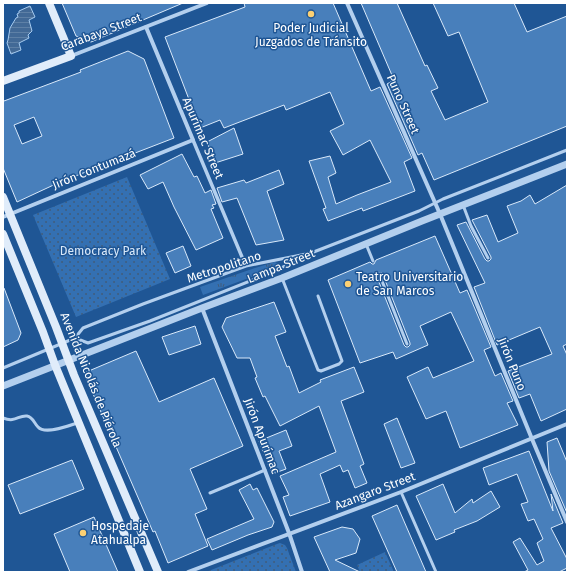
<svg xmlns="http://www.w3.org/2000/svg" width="570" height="575" font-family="'Fira Sans',sans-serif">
<defs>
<pattern id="grass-tufts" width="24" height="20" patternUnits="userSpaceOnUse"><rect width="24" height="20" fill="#3470b2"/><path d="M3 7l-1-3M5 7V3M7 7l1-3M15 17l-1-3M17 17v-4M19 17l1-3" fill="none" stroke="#415c7a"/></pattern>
<pattern id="park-dots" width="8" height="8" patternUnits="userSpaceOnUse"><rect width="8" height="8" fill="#3470b2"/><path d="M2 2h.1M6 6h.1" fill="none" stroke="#415c7a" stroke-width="1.8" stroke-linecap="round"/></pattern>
<pattern id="water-rules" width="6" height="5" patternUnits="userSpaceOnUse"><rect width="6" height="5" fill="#426996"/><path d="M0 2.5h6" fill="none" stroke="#5e80a6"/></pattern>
</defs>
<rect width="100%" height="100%" fill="#1f5695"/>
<!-- grass -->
<polygon fill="url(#grass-tufts)" points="275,262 278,264 278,265 270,270 203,295 200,287 255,268"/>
<!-- park -->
<g fill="url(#park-dots)">
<polygon points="127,177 170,279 76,317 33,215"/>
<polygon points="280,543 285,545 287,548 296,572 206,572 277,544"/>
<polygon points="385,552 394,572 360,572 357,565"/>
</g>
<!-- water -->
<polygon fill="url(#water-rules)" stroke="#a6cbf0" points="30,6 35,17 29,20 32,31 28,35 29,38 19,43 21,50 11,54 7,43 8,40 10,28 16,18 18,17 17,14 19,13 19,11"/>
<!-- building -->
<g fill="#487fbb" stroke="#d9e9fa" fill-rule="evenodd">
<polygon points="62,3 183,3 91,42 76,36"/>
<polygon points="244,3 333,3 371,91 380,87 412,158 404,162 415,191 363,211 362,208 328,221 323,209 326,208 309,161 330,156 336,173 328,177 336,204 357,195 391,182 370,140 343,155 330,131 344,124 330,92 286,110 284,105 224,128 220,120 200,128 165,37 245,7"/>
<polygon points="361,3 397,3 425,66 427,65 438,88 431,91 445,120 488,102 459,32 448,36 433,3 514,3 527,32 567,16 567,126 434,180 422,153 418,155 387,84 394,80"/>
<path d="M128 51 144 59 174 138 60 182 17 202 3 168V99L4 101 81 72 80 70ZM34 117 42 136 22 144 14 125Z"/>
<polygon points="234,128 243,154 215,163 207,142"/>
<polygon points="182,154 194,177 197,176 205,193 211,190 216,204 212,205 214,208 211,209 223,238 196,250 174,207 163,182 148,189 140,175"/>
<polygon points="279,170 284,184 267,191 284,240 256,245 237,198 222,202 217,188 244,180 246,183"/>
<polygon points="567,185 567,344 563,346 567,355 567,409 541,421 530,394 519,398 508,371 552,354 540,327 497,345 474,287 485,283 457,225 466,222 485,259 487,261 489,261 491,259 491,257 472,220 487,215 498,242 518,233 507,206 521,201 530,195 535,204"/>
<path d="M435 236 460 293 467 290 491 347 484 350 495 376 501 373 513 401 507 403 518 425 460 448 446 411 426 419 407 377 428 367 433 378 474 361 451 312 420 326 428 345 396 359 393 352 360 363 328 280 370 262 372 264H374L376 260ZM379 273H382L383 275 410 343V345L408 347H406L404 345 377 277V274Z"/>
<polygon points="183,246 191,266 175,273 166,253"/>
<polygon points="3,288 4,288 21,333 18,340 3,347"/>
<polygon points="274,302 286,332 275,336 287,367 289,366 299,393 321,382 320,380 354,367 364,392 341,401 364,464 360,466 367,483 355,488 348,470 343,472 340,465 320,474 330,502 290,516 283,497 289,495 280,476 336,452 319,406 280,426 265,396 263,397 255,378 257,377 250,358 237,358 222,327 226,318"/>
<polygon points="195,326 201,344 169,355 162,337"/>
<polygon points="136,351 159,402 214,378 243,446 190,469 207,509 195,514 208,546 168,563 155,531 153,532 84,373"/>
<polygon points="397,418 415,463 401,468 384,424"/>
<polygon points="286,430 292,446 279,451 286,469 272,474 259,441"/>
<polygon points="557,438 567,462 567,513 549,471 547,442"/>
<polygon points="529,451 553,511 551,494 563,523 551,528 567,559 567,568 559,572 524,572 528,570 513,542 520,538 537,565 544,561 537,543 543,539 534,519 528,521 521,504 528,502 517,474 489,485 483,468"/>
<polygon points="72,460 84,489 20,514 8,485"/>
<polygon points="250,484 253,490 257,488 274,522 272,527 248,535 212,550 207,539 254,519 239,490"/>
<polygon points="443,484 455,513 472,499 473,503 491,491 500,507 477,521 454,530 455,532 436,540 416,496"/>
<polygon points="397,505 426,572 397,572 372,516"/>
<polygon points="94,517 118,572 70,572 54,534"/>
<polygon points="342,527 353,529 360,539 356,553 335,560 360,572 330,572 314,537"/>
</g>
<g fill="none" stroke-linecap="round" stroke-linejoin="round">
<!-- service -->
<g stroke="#b3cfee" stroke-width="3">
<polyline points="463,205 471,226 488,258"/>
<polyline points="366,244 373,261"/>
<polyline points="380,276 407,344"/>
<polyline points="282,278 318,370 321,371 339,364 342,361 318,296"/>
<polyline points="75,338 88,343 150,321 275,271 307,255"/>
<polyline points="3,368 75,338 83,328 143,304 246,266 311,253 419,211 443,199 567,150"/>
<path d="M3 418C16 423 18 415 27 416 33 417 34 423 38 427 45 435 68 426 77 423"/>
<polyline points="401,492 436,572"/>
<polyline points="210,493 265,470"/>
</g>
<!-- pedestrian -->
<polyline stroke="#b3cfee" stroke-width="3.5" points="193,140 242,257"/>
<!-- minor -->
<g stroke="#b3cfee" stroke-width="4">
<polyline points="347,3 440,214 532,439 567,522"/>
<polyline points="71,56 207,3"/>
<polyline points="3,217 193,140 146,27"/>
<polyline points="202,308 289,533 302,572"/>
<polyline points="188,572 401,492 567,424"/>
</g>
<!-- tertiary -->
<polyline stroke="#b3cfee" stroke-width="7" points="3,386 202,308 282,278 422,221 567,164"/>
<!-- secondary -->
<g stroke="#e0ecfa" stroke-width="8">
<polyline points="3,81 71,56 49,3"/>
<polyline points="3,197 56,327 74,375 158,572"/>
<polyline points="3,234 43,332 55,365 140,572"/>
</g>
</g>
<!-- markers -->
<g fill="#fcd073" stroke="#1f5695" stroke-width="1.5">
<circle cx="311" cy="14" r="4"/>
<circle cx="348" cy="284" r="4"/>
<circle cx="83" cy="533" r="4"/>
</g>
<g text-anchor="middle" stroke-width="3" stroke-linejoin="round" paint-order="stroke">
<!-- poi labels -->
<g font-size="12" fill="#fff" stroke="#1f5695" text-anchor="start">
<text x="311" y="32" text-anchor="middle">Poder Judicial<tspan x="311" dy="14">Juzgados de Tránsito</tspan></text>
<text x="356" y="281">Teatro Universitario<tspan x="356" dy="14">de San Marcos</tspan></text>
<text x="91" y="530">Hospedaje<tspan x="91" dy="14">Atahualpa</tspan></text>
</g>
<!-- street labels -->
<g font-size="12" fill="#fff" stroke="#1f5695">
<text transform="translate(101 32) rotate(-21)" y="4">Carabaya Street</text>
<text transform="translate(403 104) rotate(66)" y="4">Puno Street</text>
<text transform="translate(203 138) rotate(67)" y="4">Apurímac Street</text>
<text transform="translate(94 169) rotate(-22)" y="4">Jirón Contumazá</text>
<text transform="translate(281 266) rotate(-22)" y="4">Lampa Street</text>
<text transform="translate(224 267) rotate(-18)" y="4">Metropolitano</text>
<text transform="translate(512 364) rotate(68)" y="4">Jirón Puno</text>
<text transform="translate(91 380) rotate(68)" y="4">Avenida Nicolás de Piérola</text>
<text transform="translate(262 436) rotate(69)" y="4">Jirón Apurímac</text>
<text transform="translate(375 491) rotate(-21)" y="4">Azangaro Street</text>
</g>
<!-- park labels -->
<g font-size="12" fill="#d9e9fa" stroke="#1f5695">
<text x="103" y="255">Democracy Park</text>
</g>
</g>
<!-- border -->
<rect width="570" height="575" fill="none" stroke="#ffffff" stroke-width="8"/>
</svg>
